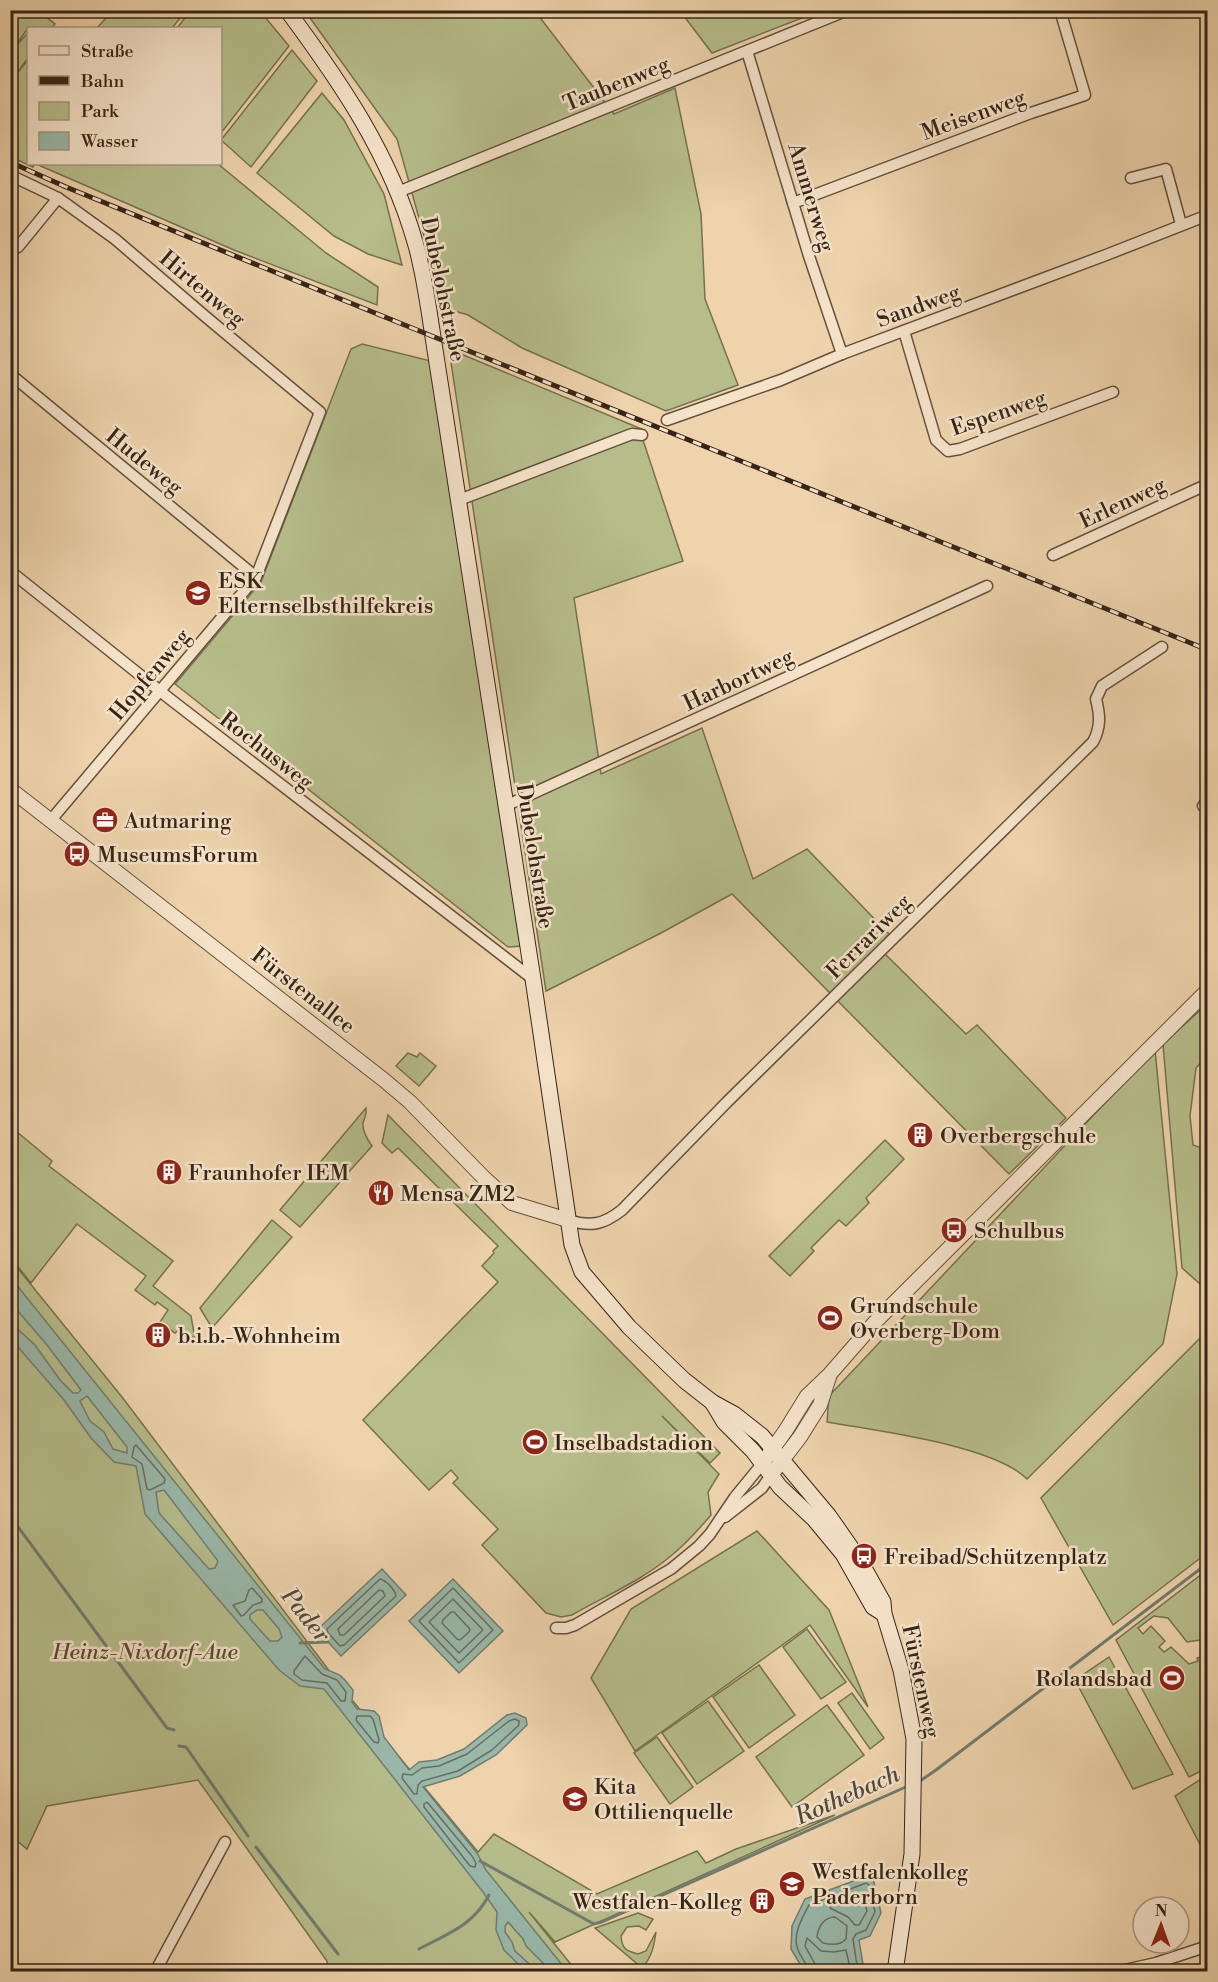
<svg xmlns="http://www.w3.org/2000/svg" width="1218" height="1982" font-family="'Libre Bodoni',serif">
<rect width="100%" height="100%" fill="#eed3ac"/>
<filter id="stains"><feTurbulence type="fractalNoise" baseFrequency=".00333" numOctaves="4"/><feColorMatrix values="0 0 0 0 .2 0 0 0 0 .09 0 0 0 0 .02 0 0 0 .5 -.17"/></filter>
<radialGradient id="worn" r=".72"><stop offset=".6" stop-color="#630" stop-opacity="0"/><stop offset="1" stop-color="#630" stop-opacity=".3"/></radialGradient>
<!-- green -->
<g fill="#b6bd8b" stroke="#767150" stroke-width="1.5">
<polygon points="191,10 260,11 289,46 221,133 220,28 177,28"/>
<polygon points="10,11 38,11 55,24 52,28 28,28 14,48 28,33 28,58 14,77 28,60 28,164 35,164 33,167 11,157"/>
<polygon points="112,11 112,10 186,11 172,28 97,28"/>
<polygon points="305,11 535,11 614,114 675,88 701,214 705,299 738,385 666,411 522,348 468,315 444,308 397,139"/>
<polygon points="680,11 820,11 712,53"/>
<polygon points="292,50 317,81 251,167 221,140"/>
<polygon points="322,93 344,120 384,194 402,265 368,254 334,236 257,173"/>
<polygon points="36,164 218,164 326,253 378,287 377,305 234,250"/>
<polygon points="362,344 431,361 522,946 508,947 175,684 261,582 351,349"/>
<polygon points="449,349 644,430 642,437 683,561 574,598 601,774 702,728 753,879 807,849 889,934 878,947 966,1034 977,1025 1066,1118 1009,1174 732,894 661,933 546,991"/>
<polygon points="1207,1004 1207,1055 1196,1068 1190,1116 1193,1145 1207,1150 1207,1290 1182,1268 1163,1044"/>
<path d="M1155 1050 1177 1274 1163 1344 1027 1479C993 1445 877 1431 827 1422L829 1396Z"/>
<polygon points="408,1053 417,1057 420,1053 436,1066 419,1086 396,1066"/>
<path d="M366 1108C367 1115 365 1116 363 1123 362 1131 367 1139 372 1146L300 1227 280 1210Z"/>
<path d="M388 1115 720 1453 710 1463 662 1416 719 1474 708 1492 711 1515C699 1529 687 1543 672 1555 643 1580 605 1596 572 1615L561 1617 546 1613 482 1545 498 1529 453 1483 458 1478 451 1470 429 1490 363 1420 498 1282 482 1266 494 1253 493 1251 498 1246 398 1148 392 1153 382 1143Z"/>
<polygon points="11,1127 52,1161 49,1166 173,1261 153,1286 191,1316 195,1339 181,1328 175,1333 160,1322 168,1310 157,1302 155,1305 135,1290 146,1276 77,1224 31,1283 11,1258"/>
<polygon points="885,1140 904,1159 866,1198 869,1203 846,1226 839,1220 811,1248 814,1251 790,1276 769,1256"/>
<polygon points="272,1220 292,1237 212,1328 200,1308"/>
<polygon points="11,1260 122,1397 343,1689 478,1852 494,1834 597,1894 697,1851 706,1863 736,1849 835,1815 555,1942 529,1912 577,1972 328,1971 327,1961 198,1780 47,1806 27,1849 11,1836"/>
<polygon points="1207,1331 1207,1553 1113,1625 1041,1498"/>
<polygon points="757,1531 829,1610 868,1707 810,1625 635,1751 591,1678 631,1609"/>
<polygon points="1207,1570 1207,1639 1187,1642 1168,1618 1154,1616 1138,1628 1143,1634 1151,1626 1165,1641 1159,1647 1164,1652 1171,1647 1189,1664 1198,1661 1197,1658 1207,1655 1207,1768 1189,1777 1116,1640"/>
<polygon points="807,1629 846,1682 821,1699 783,1647"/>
<polygon points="1109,1657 1173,1774 1133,1789 1075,1680"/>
<polygon points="759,1665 795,1715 749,1748 713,1697"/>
<polygon points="852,1693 884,1738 870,1749 838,1703"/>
<polygon points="708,1701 744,1751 697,1784 662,1733"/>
<polygon points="827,1705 864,1755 792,1807 756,1757"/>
<polygon points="657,1737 693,1787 670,1804 634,1753"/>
<polygon points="1207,1775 1207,1858 1175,1796"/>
<path d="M638 1913 653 1919 646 1930 639 1926 627 1927 621 1936C622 1949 626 1951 638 1954L646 1951 656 1932C654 1946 652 1957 642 1968L595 1928Z"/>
</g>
<!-- water -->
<g fill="#99b8aa" stroke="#717d6f" stroke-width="1.5" fill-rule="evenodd">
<path d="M11 1278 325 1669C343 1676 340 1674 353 1690L352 1702 357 1709 374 1711 379 1716 384 1737 409 1770 419 1762 437 1760 464 1749 507 1715 515 1713 526 1718 527 1725 496 1755 460 1776 423 1787 477 1853 486 1870 567 1971H551L526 1946 523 1939 508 1922 505 1926V1932L512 1942 515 1951 537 1971H525L504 1950 496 1930 497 1912 483 1892 324 1689 300 1686 279 1670 145 1514 136 1466 114 1462 91 1438 64 1400 11 1339V1323L35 1345 60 1380 73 1393H78L81 1390 47 1345 11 1303ZM87 1396 127 1447V1453L113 1449 104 1432 90 1421 80 1401ZM164 1490 218 1561 215 1568 209 1569 159 1513 156 1492ZM257 1610H263L279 1629 282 1637 278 1641H270L250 1619V1615Z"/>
<polygon points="382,1569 406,1595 341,1656 317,1630"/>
<polygon points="453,1579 503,1631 459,1673 409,1621"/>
<polygon points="872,1874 881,1913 870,1936 859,1940 864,1971 804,1971 791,1949 792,1926 805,1899"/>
</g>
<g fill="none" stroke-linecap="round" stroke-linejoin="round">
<!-- shore -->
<g stroke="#686e60" stroke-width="1.5">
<polygon points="136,1445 165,1479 164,1483 150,1490 147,1489 142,1464 132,1457 134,1447"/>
<path d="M380 1579C386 1580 395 1590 396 1596L344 1645 340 1646 328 1633 327 1629Z"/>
<polygon points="252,1588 262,1599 262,1602 253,1605 244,1615 241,1616 233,1605 245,1601 249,1590"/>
<polygon points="453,1588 493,1630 459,1663 419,1621"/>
<polygon points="379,1590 383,1591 385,1596 344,1635 340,1635 338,1629"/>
<polygon points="453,1599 483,1630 459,1653 429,1622"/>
<polygon points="451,1612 454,1612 470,1629 469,1632 460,1640 457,1639 442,1623 443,1620"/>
<polygon points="305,1656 322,1674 337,1680 346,1692 345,1701 341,1701 327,1683 302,1680 294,1674 294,1671"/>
<polygon points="357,1716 370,1716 373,1719 379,1740 378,1743 374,1742 356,1720"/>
<polygon points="515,1719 519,1721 519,1725 492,1750 458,1771 422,1781 418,1785 417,1794 414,1794 402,1778 403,1774 412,1775 422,1768 439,1766 467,1754 509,1721"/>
<polygon points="427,1802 472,1856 476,1863 475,1867 470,1866 424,1807 424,1804"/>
<polygon points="861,1893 863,1895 867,1911 859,1925 855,1925 848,1917 830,1908 832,1904"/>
<path d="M835 1917 847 1926 846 1939C840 1946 831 1945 823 1943L817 1937C818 1927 824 1917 835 1917Z"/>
<path d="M808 1972C807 1963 801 1958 798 1950 792 1935 802 1918 809 1905L866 1883 869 1885 875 1912 866 1930 856 1934 853 1939 858 1972"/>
<polyline points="816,1972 815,1964 805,1946 807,1938 821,1951 834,1952 846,1950 851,1972"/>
</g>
<!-- stream -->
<g stroke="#717d6f" stroke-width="3">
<polyline points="10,1516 167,1728 174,1730"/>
<polyline points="300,1643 328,1642"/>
<polyline points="179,1746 186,1747 248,1836"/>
<polyline points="920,1781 936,1770 1208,1563"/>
<polyline points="256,1847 338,1954"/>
<polyline points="480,1861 594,1924 602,1922 908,1786"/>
<path d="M419 1949C447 1934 474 1925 489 1895"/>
</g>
<defs>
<g id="minor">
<polyline points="747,51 809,256 842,354"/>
<polyline points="10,175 58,198 115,239 206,317 320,412 256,577 51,820"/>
<polyline points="1131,178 1166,169 1181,224"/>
<polyline points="398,192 848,10"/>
<polyline points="793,203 1031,113 1085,95 1060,10"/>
<polyline points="18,247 58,198"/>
<polyline points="904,331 936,440 948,451 960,449 1113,392"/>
<polyline points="10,374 256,577"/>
<polyline points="667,420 781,380 842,354 1106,255 1208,215"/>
<polyline points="459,500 632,434 642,435"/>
<polyline points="1053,555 1208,484"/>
<polyline points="10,571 170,699 533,979"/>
<polyline points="505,806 987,586"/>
<polyline points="1203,806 1208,801"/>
<path d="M568 1220C590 1227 603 1225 622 1210L727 1102 1093 742C1101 727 1100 715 1096 699L1102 686 1162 647"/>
<polyline points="725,1517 762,1488 771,1475"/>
<polyline points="556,1628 566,1628 575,1625 671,1569 699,1546 710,1534 735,1497 762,1464"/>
<polyline points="155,1972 225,1842"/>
<polyline points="1116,1972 1156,1963 1208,1946"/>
</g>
<g id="tertiary">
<polyline points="10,789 384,1080 410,1102 484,1178 512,1203 568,1220"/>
<polyline points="762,1464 786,1430 807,1396 829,1375 877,1320 1208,990"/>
<polyline points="771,1475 800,1437 820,1405 829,1377"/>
</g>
<g id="secondary">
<path d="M287 10C341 83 390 154 415 242 424 272 428 305 433 337L533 979 572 1245 582 1272 629 1327 684 1380 712 1402 734 1414 762 1436 829 1516 859 1559 883 1602 884 1614 901 1670 914 1739 912 1854 895 1972"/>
<polyline points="712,1402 724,1422 753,1451 780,1487 814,1519 843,1554 873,1607 884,1614"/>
</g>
</defs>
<!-- minor casing -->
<use href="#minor" stroke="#64503c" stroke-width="13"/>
<!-- tertiary casing -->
<use href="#tertiary" stroke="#64503c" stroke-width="16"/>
<!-- secondary casing -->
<use href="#secondary" stroke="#362516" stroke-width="17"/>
<!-- minor -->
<use href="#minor" stroke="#f4e2c9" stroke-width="10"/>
<!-- tertiary -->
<use href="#tertiary" stroke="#f4e2c9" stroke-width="14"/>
<!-- secondary -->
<use href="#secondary" stroke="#f4e2c9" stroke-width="15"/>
<defs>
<polyline id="rail" points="10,162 66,187 375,313 1208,650"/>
</defs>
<!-- rail casing -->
<use href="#rail" stroke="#362516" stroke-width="5"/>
<!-- rail -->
<use href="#rail" stroke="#f4e2c9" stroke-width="3" stroke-dasharray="9" stroke-linecap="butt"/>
</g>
<!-- icons -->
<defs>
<symbol id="school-disc" viewBox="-11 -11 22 22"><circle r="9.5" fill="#8f2418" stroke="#f4e2c9"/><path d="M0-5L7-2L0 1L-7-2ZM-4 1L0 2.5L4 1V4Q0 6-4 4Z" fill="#fff"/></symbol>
<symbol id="office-disc" viewBox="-11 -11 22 22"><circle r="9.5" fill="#8f2418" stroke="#f4e2c9"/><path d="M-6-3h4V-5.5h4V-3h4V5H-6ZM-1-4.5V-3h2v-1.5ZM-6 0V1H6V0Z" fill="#fff"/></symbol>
<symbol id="bus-disc" viewBox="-11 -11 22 22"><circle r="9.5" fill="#8f2418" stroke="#f4e2c9"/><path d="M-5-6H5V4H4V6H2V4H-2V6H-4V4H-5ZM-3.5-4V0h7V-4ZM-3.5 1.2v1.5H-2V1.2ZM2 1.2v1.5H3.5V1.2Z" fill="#fff"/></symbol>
<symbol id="building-disc" viewBox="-11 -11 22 22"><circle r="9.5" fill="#8f2418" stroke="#f4e2c9"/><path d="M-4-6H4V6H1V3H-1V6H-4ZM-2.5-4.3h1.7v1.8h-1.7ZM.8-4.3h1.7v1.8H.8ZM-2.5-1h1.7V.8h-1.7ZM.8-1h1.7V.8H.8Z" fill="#fff"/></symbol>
<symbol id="restaurant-disc" viewBox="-11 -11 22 22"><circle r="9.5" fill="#8f2418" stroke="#f4e2c9"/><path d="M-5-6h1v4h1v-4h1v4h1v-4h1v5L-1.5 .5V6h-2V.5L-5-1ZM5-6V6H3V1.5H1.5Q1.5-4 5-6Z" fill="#fff"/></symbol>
<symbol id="stadium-disc" viewBox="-11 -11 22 22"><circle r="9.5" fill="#8f2418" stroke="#f4e2c9"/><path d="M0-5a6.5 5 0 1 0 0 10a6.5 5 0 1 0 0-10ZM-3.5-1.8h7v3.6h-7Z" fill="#fff"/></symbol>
<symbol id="university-disc" viewBox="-11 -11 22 22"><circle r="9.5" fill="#8f2418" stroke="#f4e2c9"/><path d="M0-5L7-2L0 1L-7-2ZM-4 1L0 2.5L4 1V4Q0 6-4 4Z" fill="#fff"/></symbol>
</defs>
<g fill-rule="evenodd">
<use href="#school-disc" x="183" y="578" width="30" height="30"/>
<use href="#office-disc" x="90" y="805" width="30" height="30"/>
<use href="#bus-disc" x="62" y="839" width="30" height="30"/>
<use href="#building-disc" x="905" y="1120" width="30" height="30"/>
<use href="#building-disc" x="154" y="1157" width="30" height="30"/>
<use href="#restaurant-disc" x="366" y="1178" width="30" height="30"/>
<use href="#bus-disc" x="939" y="1215" width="30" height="30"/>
<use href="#stadium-disc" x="815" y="1303" width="30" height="30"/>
<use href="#building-disc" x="143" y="1320" width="30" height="30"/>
<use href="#stadium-disc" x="520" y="1427" width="30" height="30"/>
<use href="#bus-disc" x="849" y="1541" width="30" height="30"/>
<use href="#stadium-disc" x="1157" y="1663" width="30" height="30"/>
<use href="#school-disc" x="560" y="1784" width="30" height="30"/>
<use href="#university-disc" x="777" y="1869" width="30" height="30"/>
<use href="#building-disc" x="747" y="1886" width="30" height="30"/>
</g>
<g text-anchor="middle" stroke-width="5" stroke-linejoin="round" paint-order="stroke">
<!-- street labels -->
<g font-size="22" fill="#362516" stroke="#f4e2c9">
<text transform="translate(616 83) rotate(-22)" y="8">Taubenweg</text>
<text transform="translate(973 114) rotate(-20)" y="8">Meisenweg</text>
<text transform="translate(812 197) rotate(73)" y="8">Ammerweg</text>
<text transform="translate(203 288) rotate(40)" y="8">Hirtenweg</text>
<text transform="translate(444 289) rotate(78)" y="8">Dubelohstraße</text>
<text transform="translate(918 305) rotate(-20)" y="8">Sandweg</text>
<text transform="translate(998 412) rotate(-19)" y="8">Espenweg</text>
<text transform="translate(145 461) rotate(39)" y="8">Hudeweg</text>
<text transform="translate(1122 502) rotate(-25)" y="8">Erlenweg</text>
<text transform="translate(149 674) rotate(-50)" y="8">Hopfenweg</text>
<text transform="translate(738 679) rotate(-25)" y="8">Harbortweg</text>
<text transform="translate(267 750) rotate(38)" y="8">Rochusweg</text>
<text transform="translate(536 856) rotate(81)" y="8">Dubelohstraße</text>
<text transform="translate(868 936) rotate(-45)" y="8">Ferrariweg</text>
<text transform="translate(304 990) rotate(38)" y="8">Fürstenallee</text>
<text transform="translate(922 1681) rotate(78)" y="8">Fürstenweg</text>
</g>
<!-- poi labels -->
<g font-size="22" fill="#362516" stroke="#f4e2c9" text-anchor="start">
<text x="218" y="588">ESK<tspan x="218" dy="25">Elternselbsthilfekreis</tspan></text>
<text x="124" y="828">Autmaring</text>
<text x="97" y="862">MuseumsForum</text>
<text x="940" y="1143">Overbergschule</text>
<text x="188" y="1180">Fraunhofer IEM</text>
<text x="400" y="1201">Mensa ZM2</text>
<text x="974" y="1238">Schulbus</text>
<text x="850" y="1313">Grundschule<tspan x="850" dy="25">Overberg-Dom</tspan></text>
<text x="178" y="1343">b.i.b.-Wohnheim</text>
<text x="554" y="1450">Inselbadstadion</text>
<text x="884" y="1564">Freibad/Schützenplatz</text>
<text x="1152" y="1686" text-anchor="end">Rolandsbad</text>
<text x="594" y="1794">Kita<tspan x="594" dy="25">Ottilienquelle</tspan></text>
<text x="812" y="1879">Westfalenkolleg<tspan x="812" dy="25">Paderborn</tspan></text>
<text x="742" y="1909" text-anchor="end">Westfalen-Kolleg</text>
</g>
<!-- park labels -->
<g font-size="22" font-style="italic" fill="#564b33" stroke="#f4e2c9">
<text x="145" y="1659">Heinz-Nixdorf-Aue</text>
</g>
<!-- water labels -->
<g font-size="24" font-style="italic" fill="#4f4a3b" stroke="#f4e2c9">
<text transform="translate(306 1615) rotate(51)" y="8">Pader</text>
<text transform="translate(847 1795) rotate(-24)" y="8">Rothebach</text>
</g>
</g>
<!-- margin -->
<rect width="1218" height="1982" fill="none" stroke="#eed3ac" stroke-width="36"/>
<rect x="12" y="12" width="1194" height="1958" fill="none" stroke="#362516" stroke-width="3"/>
<rect x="18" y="18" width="1182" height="1946" fill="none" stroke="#362516" stroke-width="1.5"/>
<!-- legend -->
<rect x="27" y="27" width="195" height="138" fill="#f4e2c9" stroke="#a89681" stroke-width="1.5"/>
<rect x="39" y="46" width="30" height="9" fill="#f4e2c9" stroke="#a89681" stroke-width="1.5"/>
<text x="81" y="57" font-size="18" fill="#362516">Straße</text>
<rect x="39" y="76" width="30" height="9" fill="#362516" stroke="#a89681" stroke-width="1.5"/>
<text x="81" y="87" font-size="18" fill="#362516">Bahn</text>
<rect x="39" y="102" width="30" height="18" fill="#b6bd8b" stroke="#a89681" stroke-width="1.5"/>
<text x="81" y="117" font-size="18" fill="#362516">Park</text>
<rect x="39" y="132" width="30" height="18" fill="#99b8aa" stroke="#a89681" stroke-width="1.5"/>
<text x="81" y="147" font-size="18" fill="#362516">Wasser</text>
<!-- north arrow -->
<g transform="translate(1161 1925) rotate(1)"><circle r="28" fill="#f4e2c9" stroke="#a89681" stroke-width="1.5"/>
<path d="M0-4.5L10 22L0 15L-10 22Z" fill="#8f2418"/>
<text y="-9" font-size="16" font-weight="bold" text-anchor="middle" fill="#362516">N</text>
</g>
<rect width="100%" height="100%" filter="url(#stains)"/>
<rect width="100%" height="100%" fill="url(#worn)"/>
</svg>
